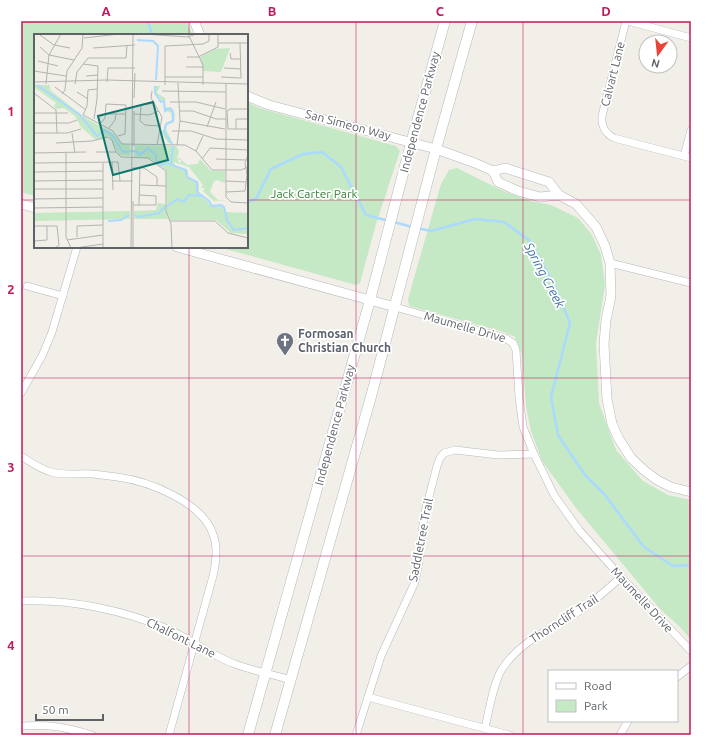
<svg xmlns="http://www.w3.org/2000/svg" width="712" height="756" font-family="Ubuntu,sans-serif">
<rect width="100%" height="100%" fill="#f1efe8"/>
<!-- green -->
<g fill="#c5e8c5">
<polygon points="21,21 186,21 193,35 35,35 35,196 21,192"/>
<polygon points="247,102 259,108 396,146 400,151 376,224 360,283 356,285 219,247 247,247"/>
<polygon points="457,168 503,191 531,201 551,205 578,218 592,235 601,255 605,285 596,343 599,403 616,450 643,481 668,495 691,500 691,640 679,626 661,610 576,508 542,461 531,431 526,407 522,355 515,337 504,332 409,306 408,299 441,184 449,170"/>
</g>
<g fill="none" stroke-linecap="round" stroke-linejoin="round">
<!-- stream -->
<g stroke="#aadaff" stroke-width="2.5">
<polyline points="148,21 152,35"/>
<polyline points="247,202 256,199 271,169 303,154 322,152 341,167 366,215 389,221"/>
<polyline points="394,222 412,227"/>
<polyline points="417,228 431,231 475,219 504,222 530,241 554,285 570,323 551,397 558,435 585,475 605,495 644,547 673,566 691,565"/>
</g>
<defs>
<g id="minor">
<path d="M626 21 602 116C601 127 605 133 614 138L691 158"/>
<polyline points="628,21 691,38"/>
<polyline points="684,156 691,130"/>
<polyline points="610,263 691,283"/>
<polyline points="27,286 63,296"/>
<polyline points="395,307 505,338 513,343 516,350 519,397 523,427 534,454 554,495 579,530 621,577 691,651"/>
<polyline points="21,393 42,356 52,332 77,247"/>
<path d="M21 456C30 462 40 469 51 472 65 476 79 473 93 474 101 475 109 476 117 477 149 481 202 502 213 534 218 547 216 563 213 576L169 735"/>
<path d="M21 601C71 599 124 610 170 630 192 640 212 656 235 664 253 671 272 674 291 680"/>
<polyline points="677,677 691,666"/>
<polyline points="368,697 509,735"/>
<path d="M21 726C49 724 65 727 92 735"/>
<path d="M485 728C489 711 493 684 502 669 521 640 550 630 578 612 593 602 607 590 621 577"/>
<polyline points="356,735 381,656 415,582 419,561 424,516 437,466 440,458 444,453 455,450 498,455 534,454"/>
<polyline points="620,735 628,721"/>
</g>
<g id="tertiary">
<polyline points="194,21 200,35"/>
<polyline points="247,96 269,105 436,149 475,163 493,171 505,168 549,182 559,195 576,204 596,227 605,246 610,263 611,296 606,320 604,344 607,399 612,424 619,439 631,458 645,471 657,480 671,487 691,492"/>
<polyline points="493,171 498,182 518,191 540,197 559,195"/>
<polyline points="21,204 35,208"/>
<polyline points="177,247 395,307"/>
</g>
<g id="secondary">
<polyline points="248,735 370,300 411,143 445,21"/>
<polyline points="275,735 372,393 436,149 472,21"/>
</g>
</defs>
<!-- minor casing -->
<use href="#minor" stroke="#b5b8bc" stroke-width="8"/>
<!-- tertiary casing -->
<use href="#tertiary" stroke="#b5b8bc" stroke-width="10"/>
<!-- secondary casing -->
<use href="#secondary" stroke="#b6babf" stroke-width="11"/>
<!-- minor -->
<use href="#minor" stroke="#fff" stroke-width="7"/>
<!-- tertiary -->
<use href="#tertiary" stroke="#fff" stroke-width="9"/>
<!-- secondary -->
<use href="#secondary" stroke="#fff" stroke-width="10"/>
</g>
<!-- grid -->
<path fill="none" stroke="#c2185b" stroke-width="1" stroke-opacity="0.55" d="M189 21V35M356 21V735M523 21V735M21 200H35M247 200H691M189 247V735M21 378H691M21 556H691"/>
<!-- icons -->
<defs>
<symbol id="church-pin" viewBox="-11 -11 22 30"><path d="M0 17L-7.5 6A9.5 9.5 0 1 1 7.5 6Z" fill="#6b7280" stroke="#fff"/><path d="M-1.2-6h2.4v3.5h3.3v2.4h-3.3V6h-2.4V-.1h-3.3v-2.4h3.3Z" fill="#fff"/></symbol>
</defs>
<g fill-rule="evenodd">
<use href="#church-pin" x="275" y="331" width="20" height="27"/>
</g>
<g text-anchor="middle" stroke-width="3.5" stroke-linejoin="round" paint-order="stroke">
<!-- street labels -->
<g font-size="12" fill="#5f6368" stroke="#fff">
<text transform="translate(613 74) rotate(-76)" y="4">Calvart Lane</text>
<text transform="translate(420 112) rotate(-75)" y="4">Independence Parkway</text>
<text transform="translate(348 125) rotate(15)" y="4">San Simeon Way</text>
<text transform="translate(465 327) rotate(16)" y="4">Maumelle Drive</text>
<text transform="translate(335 425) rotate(-75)" y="4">Independence Parkway</text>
<text transform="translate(421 540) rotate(-79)" y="4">Saddletree Trail</text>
<text transform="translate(642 600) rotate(47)" y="4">Maumelle Drive</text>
<text transform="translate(564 619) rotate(-33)" y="4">Thorncliff Trail</text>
<text transform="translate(181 638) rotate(26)" y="4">Chalfont Lane</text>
</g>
<!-- park labels -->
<g font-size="12" fill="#348238" stroke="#fff">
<text x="314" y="198">Jack Carter Park</text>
</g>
<!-- worship labels -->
<g font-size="12" font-weight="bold" fill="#5b616d" stroke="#fff" text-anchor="start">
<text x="298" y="338">Formosan<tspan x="298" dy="14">Christian Church</tspan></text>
</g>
<!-- water labels -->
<g font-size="13" font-style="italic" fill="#4174aa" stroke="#fff">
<text transform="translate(545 275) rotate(62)" y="5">Spring Creek</text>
</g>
</g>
<!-- overview -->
<g transform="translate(34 34)">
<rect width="214" height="214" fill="#f1efe8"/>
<path d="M196 14 187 38 169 37 166 23 181 15ZM0 51H16V56L50 83 79 99 87 109 96 111V122L85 121 75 102 62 106 47 93 41 82 30 74 22 75 20 72 22 69 0 53ZM120 52H126L123 59 131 64V73L138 74 141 81 140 88 133 91 132 95 139 110 134 109 128 99 132 89 138 86 137 79 130 76 129 68 120 58ZM101 111 142 112 145 117 143 124 145 129 148 127 144 125V123L153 131 164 130 166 125 177 137H191V149L183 146 180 147 176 158 184 166H192L180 167 169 157 171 154H167L169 151 155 133 140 128 141 132 154 137V143L165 149V160L178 172 187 171 192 178 214 179V200L197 199 182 186H136L133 178 132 136 117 125 100 123ZM124 169 131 170 134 185H100V177L122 176ZM96 177V185L0 187V179Z" fill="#c5e8c5"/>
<path fill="none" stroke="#aadaff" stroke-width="2" d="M103 6 119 7 124 12 122 46M3 51 46 81 63 102 71 96 79 102 89 118 102 117 106 121 114 114 122 121V126L127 131 133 129 152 136 153 143 163 148V158L175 167 178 172 187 171 190 173 193 186 200 196 214 194M121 52V59L127 68 130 67 131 77 136 74 139 78V87L132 90 130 98 138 110M137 129 139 112M133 172 144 165 150 168 155 161 169 162M101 181 104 183 125 179 132 172M74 187 87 186 95 181"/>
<path fill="none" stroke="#b3b3b1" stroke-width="1" d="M110 0 154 3 162 0M154 0 169 31V51M6 1 20 11 36 14M50 4 85 0M184 9H214M6 13 15 21 40 26M59 14 101 11M196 19 197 25H206M153 23H164L184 13V0M4 27 24 32M49 30 64 32 63 65 60 85M152 33H169M190 34 207 35M0 37 32 42M52 42 64 41M131 43H169M187 43 207 44 206 9M0 48 73 46 214 50M73 48 74 34H101M12 50 15 21 27 0M41 50 43 38 54 24H92L93 11M192 50V163L197 168 214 169M131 51V12L169 10 175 7V0M21 53 52 76M63 55 54 56 53 72 49 81 79 97 88 110 151 111 162 117 178 136H207L214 133M118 57 117 64 128 83 123 111M128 57 192 58M43 58 54 65M0 59 22 76 23 99M28 60 31 56 33 37 48 14 49 0M100 64 101 39M136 68H162L191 75M121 69 107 71 106 87 111 91 126 92M214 75H196L193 77 194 95H214M146 77H159L182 85H192M0 79H34M72 80H92M100 80 115 81 125 77M146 87 191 95M0 89H35L43 86M67 89 71 84 72 70 92 71 91 100 84 102M173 93 182 68M75 94 81 86 82 80M202 95V85H214M138 97H157L182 105 214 106M0 99H33L47 95M38 99 41 119M22 109 58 107 74 103 78 106 82 118 87 123M143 111 146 87 144 49M100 112V77M162 117 169 102M62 118H82M0 119 52 118M32 119V203L37 214M87 123 114 124 132 137V177L137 190 138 214M168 125 176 114 214 116M182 125 212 126M78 128 79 156M0 129 84 128 86 147M98 134H110L123 143V152M0 138 69 137M0 147 69 146M78 147H99M192 147 212 148M106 151 132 152M0 155H69M192 158 211 157 213 141 211 129 214 121M0 165 69 164M99 171H122V162L105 161M105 171 106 133M0 174 69 173M136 187H181L194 199 214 204M0 192H23L25 211 21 214M43 203V192L69 191M33 206 69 201M0 207 13 206V192M41 214 69 210M69 214V129M97 214 99 0M99 214V167"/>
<path fill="#0f766e" fill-opacity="0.15" stroke="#0f766e" stroke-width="2" d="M119 68 134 126 79 141 64 82Z"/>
<rect width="214" height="214" fill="none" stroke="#5f6368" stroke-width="2"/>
</g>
<!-- border -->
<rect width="712" height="756" fill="none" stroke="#ffffff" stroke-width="44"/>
<!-- legend -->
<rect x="548" y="670" width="130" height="52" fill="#ffffff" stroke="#bfc1c3"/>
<rect x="556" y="683" width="20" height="6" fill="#ffffff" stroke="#bfc1c3"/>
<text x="584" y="690" font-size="12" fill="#5f6368">Road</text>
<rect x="556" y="700" width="20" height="12" fill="#c5e8c5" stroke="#bfc1c3"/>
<text x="584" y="710" font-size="12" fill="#5f6368">Park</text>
<!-- north arrow -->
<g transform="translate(658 54) rotate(195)"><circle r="19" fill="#ffffff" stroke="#bfc1c3"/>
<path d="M0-3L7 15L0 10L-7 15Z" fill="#ea4335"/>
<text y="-6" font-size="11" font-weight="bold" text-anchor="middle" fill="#5f6368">N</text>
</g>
<!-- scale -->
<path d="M36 714v6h67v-6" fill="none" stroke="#5f6368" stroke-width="2"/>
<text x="42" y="714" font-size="12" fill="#5f6368" stroke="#ffffff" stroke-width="3" paint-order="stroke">50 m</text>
<rect x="22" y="22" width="668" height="712" fill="none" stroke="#c2185b" stroke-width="1.5"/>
<g font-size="13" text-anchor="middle" font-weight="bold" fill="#c2185b">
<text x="106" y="16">A</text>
<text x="272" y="16">B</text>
<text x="440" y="16">C</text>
<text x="606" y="16">D</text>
<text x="11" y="116">1</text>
<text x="11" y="294">2</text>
<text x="11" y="472">3</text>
<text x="11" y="650">4</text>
</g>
</svg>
